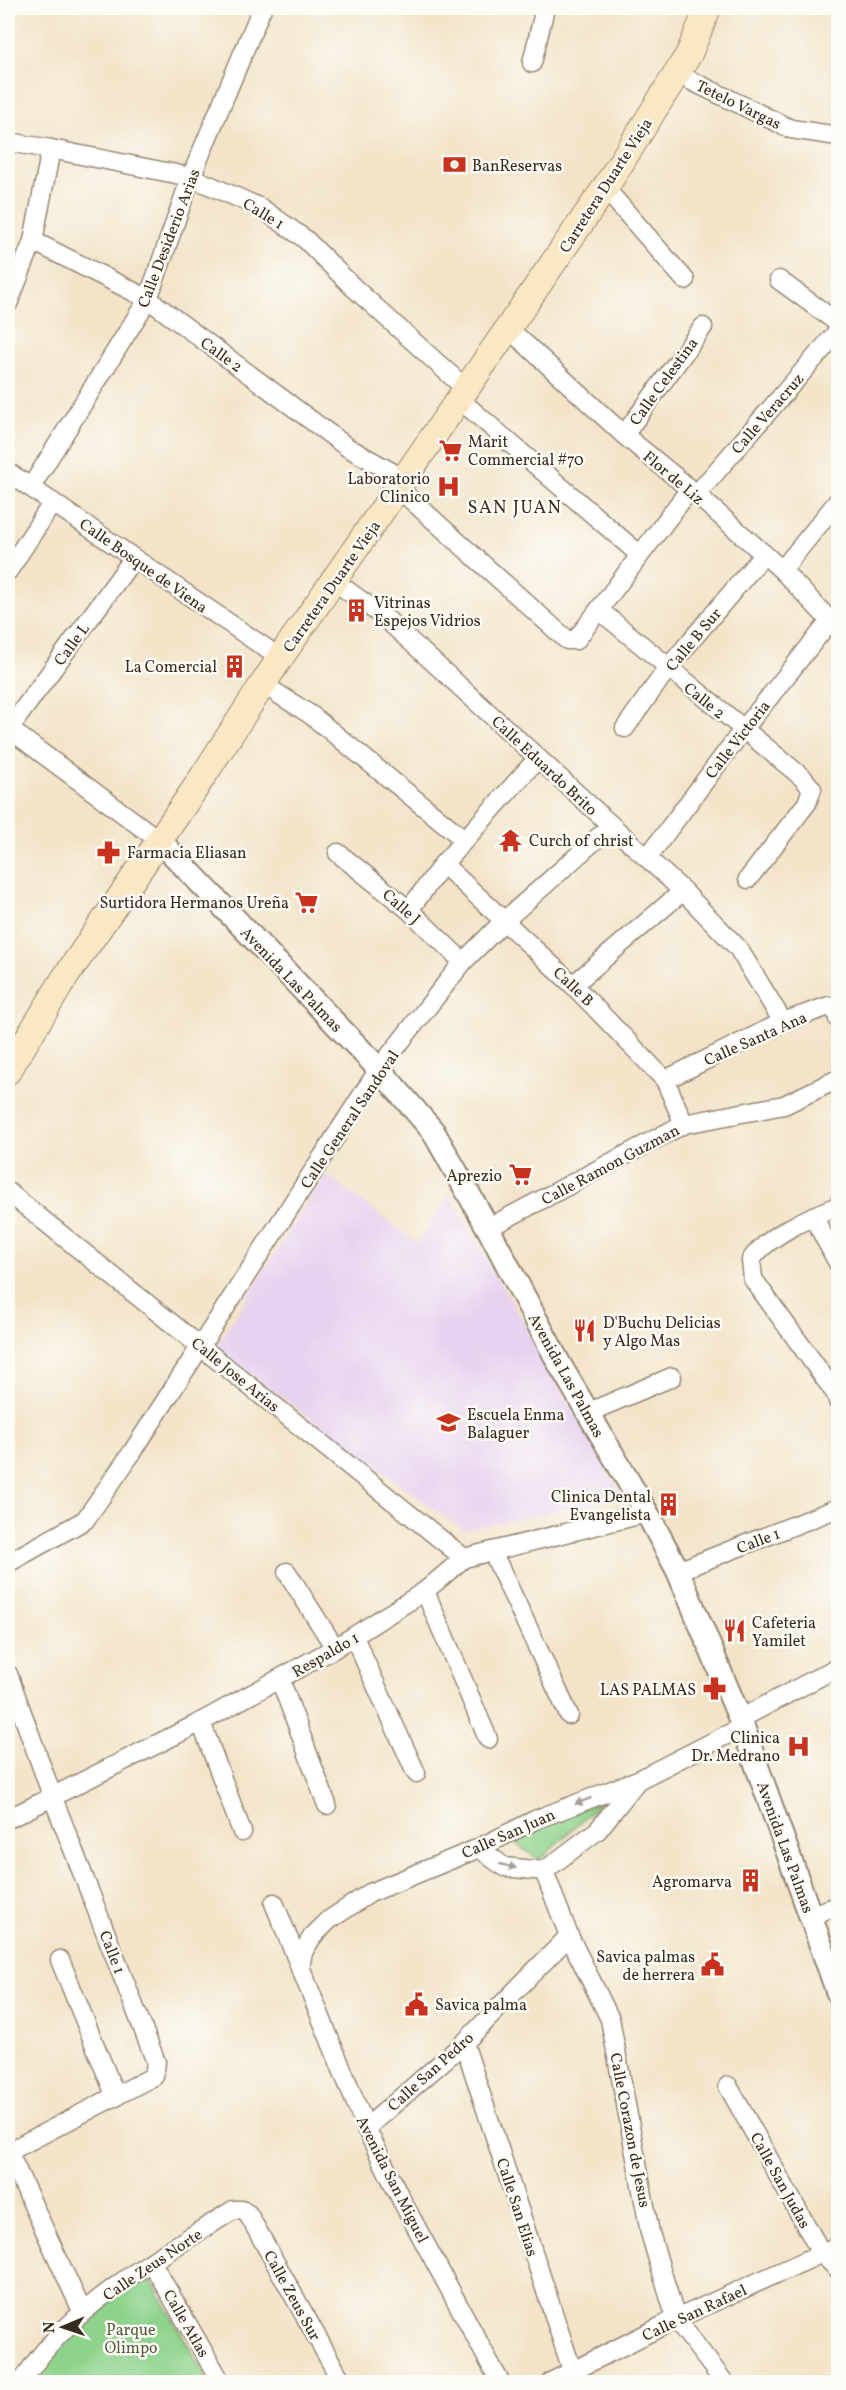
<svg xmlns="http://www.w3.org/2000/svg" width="846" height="2390" font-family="Vollkorn,serif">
<rect width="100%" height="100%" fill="#fdfcf7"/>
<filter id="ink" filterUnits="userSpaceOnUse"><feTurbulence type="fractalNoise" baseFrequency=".0167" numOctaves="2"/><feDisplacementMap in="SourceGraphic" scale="12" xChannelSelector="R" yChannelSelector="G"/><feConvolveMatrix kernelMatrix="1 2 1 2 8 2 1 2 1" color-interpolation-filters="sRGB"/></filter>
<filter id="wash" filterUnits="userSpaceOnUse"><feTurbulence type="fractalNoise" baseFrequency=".008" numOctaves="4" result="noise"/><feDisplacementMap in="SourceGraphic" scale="24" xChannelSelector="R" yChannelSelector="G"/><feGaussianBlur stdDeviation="1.35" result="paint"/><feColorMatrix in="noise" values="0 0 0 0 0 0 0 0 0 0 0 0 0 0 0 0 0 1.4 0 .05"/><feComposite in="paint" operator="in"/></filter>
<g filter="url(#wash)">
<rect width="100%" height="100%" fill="#f3e4c9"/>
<!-- built -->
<polygon fill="#e7d2ef" points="325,1174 417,1243 450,1195 623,1497 463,1530 215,1349"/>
<!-- green -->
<g fill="#8ed38c" stroke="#647e55" stroke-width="1.5">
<polygon points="602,1801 540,1860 507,1838"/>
<polygon points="150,2278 209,2382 27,2382 88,2310"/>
</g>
</g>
<g filter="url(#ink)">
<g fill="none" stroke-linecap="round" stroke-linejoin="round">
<defs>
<g id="minor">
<polyline points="532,63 545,8"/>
<polyline points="677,74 791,129 838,136"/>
<polyline points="8,142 51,149 191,177 261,208 305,239 353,287 466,389"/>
<polyline points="605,188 685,280"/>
<polyline points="33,241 148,299 347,447 404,479"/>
<polyline points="779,280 838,323"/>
<polyline points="8,304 33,241 51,149"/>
<polyline points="508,328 624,435 690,489 782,570 838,629"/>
<polyline points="459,399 640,555"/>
<polyline points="624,435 703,327"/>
<polyline points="8,472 280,658"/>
<polyline points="31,487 148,299 191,177 262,8"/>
<polyline points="398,488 567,640 576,640 690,489"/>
<polyline points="696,495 838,331"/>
<polyline points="782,570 838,501"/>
<polyline points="8,571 53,502"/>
<polyline points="334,581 384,617 683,891 738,948 783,1022"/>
<polyline points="599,610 803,778 812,789 807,803 748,879"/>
<polyline points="264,685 311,715 465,840"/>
<polyline points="8,728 160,841"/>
<polyline points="625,728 668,668 764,554"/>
<polyline points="9,729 133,559"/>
<polyline points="338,853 409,910 463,962"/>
<polyline points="647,858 743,730 830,621"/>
<polyline points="443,864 573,985 665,1080 684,1124"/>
<polyline points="409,910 443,864 538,758"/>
<polyline points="573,985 683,891"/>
<polyline points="665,1080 783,1022 829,1006 836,1009 838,1019"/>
<polyline points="8,1192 464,1558"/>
<path d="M838 1206C811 1216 767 1236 751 1260L753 1279 836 1394 838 1401"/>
<polyline points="813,1216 838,1263"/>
<polyline points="488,1228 684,1124 784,1105 838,1079"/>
<polyline points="587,1413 672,1377"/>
<polyline points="492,1551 569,1715"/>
<polyline points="8,1563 85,1520 133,1451 379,1069 463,962 504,921 611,826"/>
<polyline points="678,1571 838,1508"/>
<polyline points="287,1572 335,1648"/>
<polyline points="425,1591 488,1739"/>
<polyline points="354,1637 416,1773"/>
<polyline points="8,1674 53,1798 156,2062 154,2076 8,2152"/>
<polyline points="280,1679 327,1805"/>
<polyline points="740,1719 838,1667"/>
<polyline points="201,1722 242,1832"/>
<polyline points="8,1819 201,1722 335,1648 425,1591 464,1558 647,1513"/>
<polyline points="479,1848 504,1867 544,1871 598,1830 637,1781"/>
<polyline points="544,1871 569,1936 610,2019 650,2233 676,2319 724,2382"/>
<polyline points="274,1903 366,2128 402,2201 500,2382"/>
<polyline points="810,1915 838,1906"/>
<polyline points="60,1960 116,2097"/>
<polyline points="300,1968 303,1952 312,1937 329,1920 370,1893 479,1848 535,1820 638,1780 742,1727"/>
<polyline points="464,2043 572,2370"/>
<polyline points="728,2086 822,2254 838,2269"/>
<polyline points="366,2128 464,2043 569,1936"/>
<polyline points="8,2151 82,2311"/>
<polyline points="152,2263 221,2382"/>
<path d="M22 2382C69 2305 159 2258 233 2210H242L248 2214 342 2382"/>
<polyline points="551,2382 676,2319 838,2246"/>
</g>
<polyline id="tertiary" points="160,841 379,1069 433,1131 488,1228 560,1365 647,1513 678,1571 740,1719 838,1993"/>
<polyline id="secondary" points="8,1071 64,979 194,790 280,658 605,188 689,54 708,8"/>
</defs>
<!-- minor casing -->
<use href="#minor" stroke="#978774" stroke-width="21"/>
<!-- tertiary casing -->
<use href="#tertiary" stroke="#978774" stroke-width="26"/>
<!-- secondary casing -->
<use href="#secondary" stroke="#978774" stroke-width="28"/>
<!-- minor -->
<use href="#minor" stroke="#fff" stroke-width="18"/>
<!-- tertiary -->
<use href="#tertiary" stroke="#fff" stroke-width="22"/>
<!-- secondary -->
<use href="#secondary" stroke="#fae7c3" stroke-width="26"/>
</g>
<!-- one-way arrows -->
<defs><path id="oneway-solid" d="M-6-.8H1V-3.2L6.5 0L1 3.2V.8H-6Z" transform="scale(1.5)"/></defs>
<g fill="#a79f9a">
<use href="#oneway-solid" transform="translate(583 1801) rotate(159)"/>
<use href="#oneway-solid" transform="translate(508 1866) rotate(14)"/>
</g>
</g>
<!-- icons -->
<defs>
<symbol id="bank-bare" viewBox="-9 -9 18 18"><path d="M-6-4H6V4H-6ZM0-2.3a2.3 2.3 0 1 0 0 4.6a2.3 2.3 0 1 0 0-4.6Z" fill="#c8321e" stroke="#fdfcf7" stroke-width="2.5" paint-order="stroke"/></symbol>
<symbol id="supermarket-bare" viewBox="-9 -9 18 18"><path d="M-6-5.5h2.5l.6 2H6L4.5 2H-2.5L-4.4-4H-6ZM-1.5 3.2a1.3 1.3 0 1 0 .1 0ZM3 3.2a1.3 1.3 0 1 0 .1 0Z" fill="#c8321e" stroke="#fdfcf7" stroke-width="2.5" paint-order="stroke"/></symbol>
<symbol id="hospital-bare" viewBox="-9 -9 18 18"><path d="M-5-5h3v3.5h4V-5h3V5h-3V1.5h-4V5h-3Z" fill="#c8321e" stroke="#fdfcf7" stroke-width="2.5" paint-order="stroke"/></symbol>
<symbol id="building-bare" viewBox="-9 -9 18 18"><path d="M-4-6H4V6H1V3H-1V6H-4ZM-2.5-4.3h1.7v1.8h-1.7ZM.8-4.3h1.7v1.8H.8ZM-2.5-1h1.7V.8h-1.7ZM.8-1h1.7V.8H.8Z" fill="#c8321e" stroke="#fdfcf7" stroke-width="2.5" paint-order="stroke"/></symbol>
<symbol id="temple-bare" viewBox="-9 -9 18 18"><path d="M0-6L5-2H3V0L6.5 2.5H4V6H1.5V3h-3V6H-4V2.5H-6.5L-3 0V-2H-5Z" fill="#c8321e" stroke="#fdfcf7" stroke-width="2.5" paint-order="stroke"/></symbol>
<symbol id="pharmacy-bare" viewBox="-9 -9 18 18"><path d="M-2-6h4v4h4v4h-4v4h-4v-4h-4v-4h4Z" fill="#c8321e" stroke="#fdfcf7" stroke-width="2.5" paint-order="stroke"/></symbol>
<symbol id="restaurant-bare" viewBox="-9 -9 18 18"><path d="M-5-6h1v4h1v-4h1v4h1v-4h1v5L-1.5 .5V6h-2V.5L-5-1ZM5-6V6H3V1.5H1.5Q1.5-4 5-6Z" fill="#c8321e" stroke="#fdfcf7" stroke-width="2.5" paint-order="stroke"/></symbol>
<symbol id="school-bare" viewBox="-9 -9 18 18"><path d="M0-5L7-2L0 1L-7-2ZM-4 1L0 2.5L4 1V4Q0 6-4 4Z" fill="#c8321e" stroke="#fdfcf7" stroke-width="2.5" paint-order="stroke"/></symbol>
<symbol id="civic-bare" viewBox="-9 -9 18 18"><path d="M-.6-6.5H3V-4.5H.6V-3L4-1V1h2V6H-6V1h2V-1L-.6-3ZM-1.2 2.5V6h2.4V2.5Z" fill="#c8321e" stroke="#fdfcf7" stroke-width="2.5" paint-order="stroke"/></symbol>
</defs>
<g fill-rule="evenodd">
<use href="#bank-bare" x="438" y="148" width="33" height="33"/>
<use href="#supermarket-bare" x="434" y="434" width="33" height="33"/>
<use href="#hospital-bare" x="432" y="470" width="33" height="33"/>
<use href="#building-bare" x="340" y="594" width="33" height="33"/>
<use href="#building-bare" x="218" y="650" width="33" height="33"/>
<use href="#temple-bare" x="494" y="824" width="33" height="33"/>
<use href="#pharmacy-bare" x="92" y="836" width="33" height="33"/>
<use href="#supermarket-bare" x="290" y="886" width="33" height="33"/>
<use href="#supermarket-bare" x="504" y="1158" width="33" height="33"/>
<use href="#restaurant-bare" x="568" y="1314" width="33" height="33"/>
<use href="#school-bare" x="432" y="1406" width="33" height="33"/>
<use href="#building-bare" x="652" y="1488" width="33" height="33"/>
<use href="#restaurant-bare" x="718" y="1614" width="33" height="33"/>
<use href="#pharmacy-bare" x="698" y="1672" width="33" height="33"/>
<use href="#hospital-bare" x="782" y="1730" width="33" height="33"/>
<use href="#building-bare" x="734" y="1864" width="33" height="33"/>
<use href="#civic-bare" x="696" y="1948" width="33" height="33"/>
<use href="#civic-bare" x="400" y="1988" width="33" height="33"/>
</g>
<g text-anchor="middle" stroke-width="5" stroke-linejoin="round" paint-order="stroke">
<!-- street labels -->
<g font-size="16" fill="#3b2a1e" stroke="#fdfcf7">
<text transform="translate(739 104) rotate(26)" y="6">Tetelo Vargas</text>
<text transform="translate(605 185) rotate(-57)" y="6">Carretera Duarte Vieja</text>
<text transform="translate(264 213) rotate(31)" y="6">Calle 1</text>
<text transform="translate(168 238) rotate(-69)" y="6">Calle Desiderio Arias</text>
<text transform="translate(222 354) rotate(36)" y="6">Calle 2</text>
<text transform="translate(663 381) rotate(-54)" y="6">Calle Celestina</text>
<text transform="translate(767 413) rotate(-49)" y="6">Calle Veracruz</text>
<text transform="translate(674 477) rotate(40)" y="6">Flor de Liz</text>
<text transform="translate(144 565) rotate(35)" y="6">Calle Bosque de Viena</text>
<text transform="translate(331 586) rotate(-55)" y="6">Carretera Duarte Vieja</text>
<text transform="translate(693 639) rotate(-50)" y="6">Calle B Sur</text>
<text transform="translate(71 644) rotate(-54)" y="6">Calle L</text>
<text transform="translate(705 700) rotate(39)" y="6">Calle 2</text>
<text transform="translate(737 739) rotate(-52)" y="6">Calle Victoria</text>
<text transform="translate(545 765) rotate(43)" y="6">Calle Eduardo Brito</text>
<text transform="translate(402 906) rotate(41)" y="6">Calle J</text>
<text transform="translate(292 979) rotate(46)" y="6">Avenida Las Palmas</text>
<text transform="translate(574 986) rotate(44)" y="6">Calle B</text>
<text transform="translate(755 1038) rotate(-24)" y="6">Calle Santa Ana</text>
<text transform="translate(349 1119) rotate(-56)" y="6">Calle General Sandoval</text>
<text transform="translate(610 1164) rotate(-28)" y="6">Calle Ramon Guzman</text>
<text transform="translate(236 1374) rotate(39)" y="6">Calle Jose Arias</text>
<text transform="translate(567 1375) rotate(61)" y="6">Avenida Las Palmas</text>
<text transform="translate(758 1540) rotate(-21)" y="6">Calle 1</text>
<text transform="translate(325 1654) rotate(-30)" y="6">Respaldo 1</text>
<text transform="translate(508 1833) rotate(-24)" y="6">Calle San Juan</text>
<text transform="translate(786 1847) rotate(70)" y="6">Avenida Las Palmas</text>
<text transform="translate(113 1952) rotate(69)" y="6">Calle 1</text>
<text transform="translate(430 2071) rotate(-42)" y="6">Calle San Pedro</text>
<text transform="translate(631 2130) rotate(79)" y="6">Calle Corazon de Jesus</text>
<text transform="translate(393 2179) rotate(63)" y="6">Avenida San Miguel</text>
<text transform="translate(781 2180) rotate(61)" y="6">Calle San Judas</text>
<text transform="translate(518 2207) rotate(72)" y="6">Calle San Elias</text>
<text transform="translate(152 2264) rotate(-34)" y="6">Calle Zeus Norte</text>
<text transform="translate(293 2295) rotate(61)" y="6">Calle Zeus Sur</text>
<text transform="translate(694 2312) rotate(-25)" y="6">Calle San Rafael</text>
<text transform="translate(187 2323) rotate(60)" y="6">Calle Atlas</text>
</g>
<!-- poi labels -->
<g font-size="16" fill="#3b2a1e" stroke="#fdfcf7" text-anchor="start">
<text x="472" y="171">BanReservas</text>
<text x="468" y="447">Marit<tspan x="468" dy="18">Commercial #70</tspan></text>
<text x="430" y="484" text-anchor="end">Laboratorio<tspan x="430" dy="18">Clinico</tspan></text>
<text x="374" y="608">Vitrinas<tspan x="374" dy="18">Espejos Vidrios</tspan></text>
<text x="217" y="672" text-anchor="end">La Comercial</text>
<text x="529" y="846">Curch of christ</text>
<text x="127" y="858">Farmacia Eliasan</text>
<text x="289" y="908" text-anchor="end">Surtidora Hermanos Ureña</text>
<text x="502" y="1181" text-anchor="end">Aprezio</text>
<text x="603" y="1328">D'Buchu Delicias<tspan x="603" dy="18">y Algo Mas</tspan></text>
<text x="467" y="1420">Escuela Enma<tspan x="467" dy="18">Balaguer</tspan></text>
<text x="651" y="1502" text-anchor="end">Clinica Dental<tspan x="651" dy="18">Evangelista</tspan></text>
<text x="752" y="1628">Cafeteria<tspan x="752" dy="18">Yamilet</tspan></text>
<text x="696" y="1695" text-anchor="end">LAS PALMAS</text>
<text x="780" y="1743" text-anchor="end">Clinica<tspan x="780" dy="18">Dr. Medrano</tspan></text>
<text x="732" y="1887" text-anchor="end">Agromarva</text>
<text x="695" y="1962" text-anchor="end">Savica palmas<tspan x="695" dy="18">de herrera</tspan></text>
<text x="435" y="2010">Savica palma</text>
</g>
<!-- park labels -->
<g font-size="16" fill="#545d3f" stroke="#fdfcf7">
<text x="131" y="2335">Parque<tspan x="131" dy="18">Olimpo</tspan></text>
</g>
<!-- neighbourhood labels -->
<g font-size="18" letter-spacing="1.5" fill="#3b2a1e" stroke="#fdfcf7">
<text x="515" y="513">SAN JUAN</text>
</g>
</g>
<!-- margin -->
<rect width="846" height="2390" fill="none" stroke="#fdfcf7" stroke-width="30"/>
<!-- north arrow -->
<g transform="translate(63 2327) rotate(268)" stroke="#fdfcf7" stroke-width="4.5" paint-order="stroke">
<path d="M0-4.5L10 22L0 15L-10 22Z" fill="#3b2a1e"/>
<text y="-9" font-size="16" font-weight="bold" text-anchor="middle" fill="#3b2a1e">N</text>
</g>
</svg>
